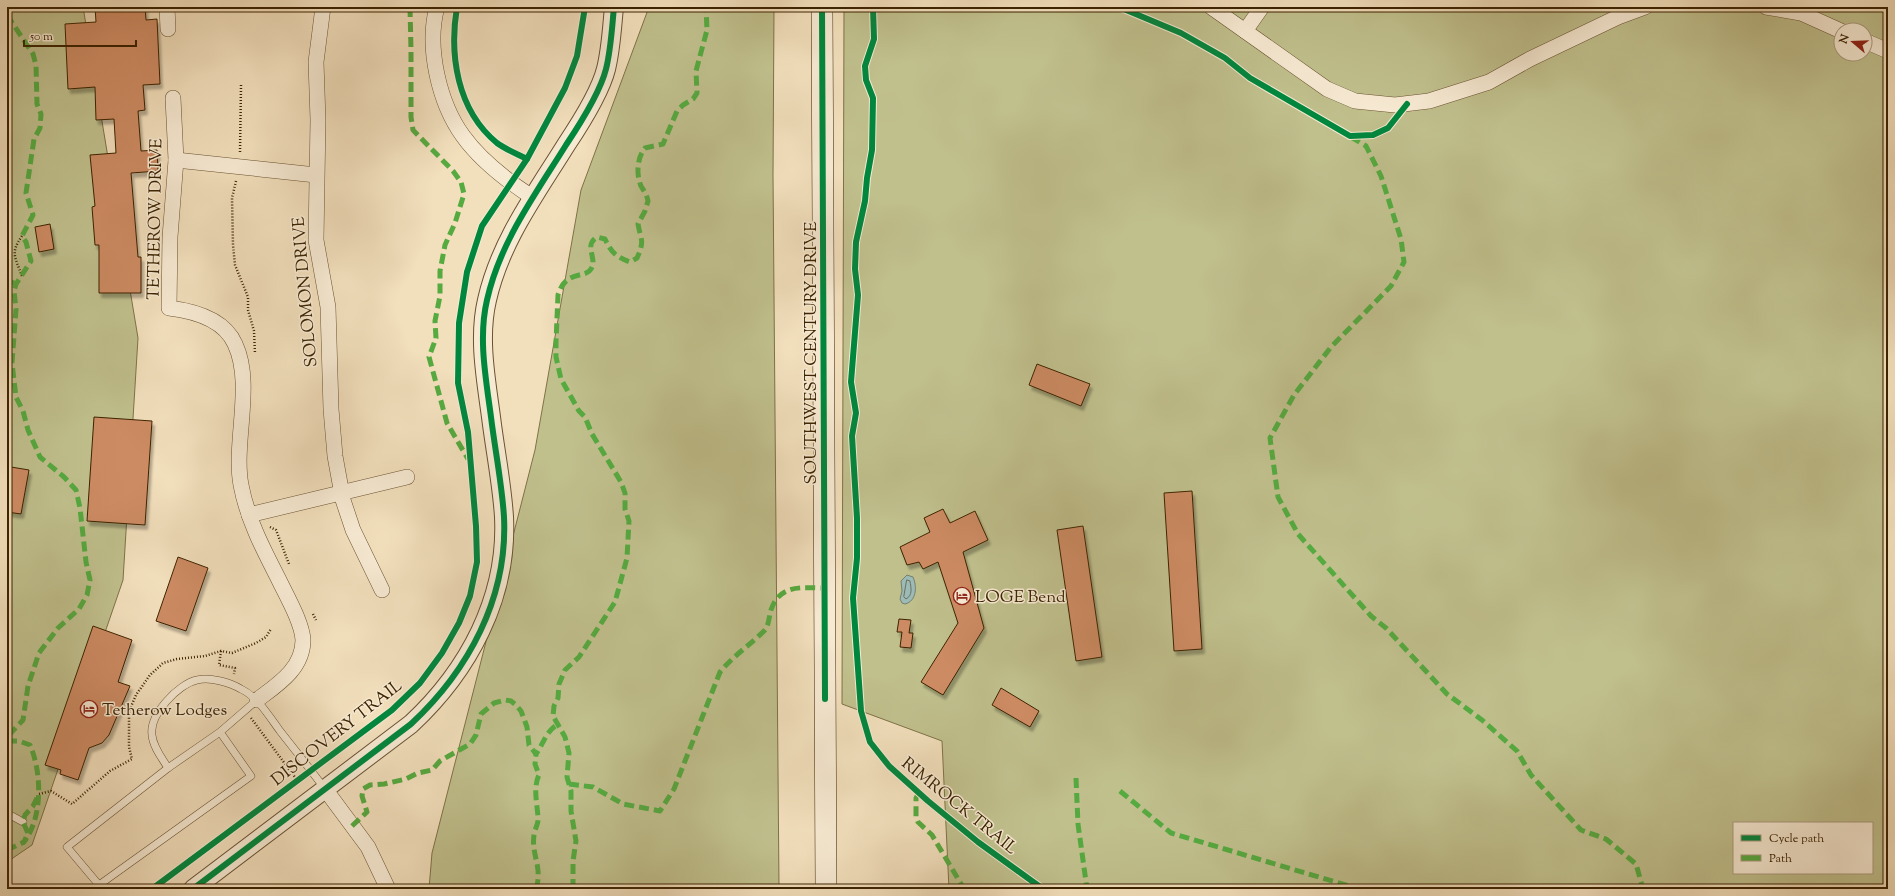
<svg xmlns="http://www.w3.org/2000/svg" width="1895" height="896" font-family="'Sorts Mill Goudy',serif">
<defs>
<filter id="shadow"><feDropShadow dx="2.5" dy="4.5" stdDeviation="1" flood-color="#0004"/></filter>
</defs>
<rect width="100%" height="100%" fill="#f2dfbc"/>
<filter id="stains"><feTurbulence type="fractalNoise" baseFrequency=".005" numOctaves="4"/><feColorMatrix values="0 0 0 0 .2 0 0 0 0 .09 0 0 0 0 .02 0 0 0 .5 -.17"/></filter>
<radialGradient id="worn" r=".72"><stop offset=".6" stop-color="#630" stop-opacity="0"/><stop offset="1" stop-color="#630" stop-opacity=".3"/></radialGradient>
<!-- green -->
<g fill="#c0c08d" stroke="#7e7247" fill-rule="evenodd">
<polygon points="7,7 83,7 138,338 123,580 32,845 7,862"/>
<polygon points="649,7 774,7 773,175 779,889 429,889 432,853 535,450 581,190"/>
<path d="M844 7H1888V889H949L942 741 842 704ZM1841 30H1865V54H1841ZM1734 823H1872V873H1734Z"/>
</g>
<!-- water -->
<path fill="#9cbbb7" stroke="#767e6e" d="M907 575 913 577C917 586 917 601 905 604L902 603 900 599 902 591 901 581Z"/>
<g fill="none" stroke-linecap="round" stroke-linejoin="round">
<!-- shore -->
<path stroke="#6c6f5c" stroke-width="1" d="M907 580 910 581C911 588 913 595 906 599L904 597Z"/>
</g>
<!-- building -->
<g fill="#cd8b63" stroke="#3c2301" filter="url(#shadow)">
<polygon points="95,7 145,7 146,20 157,19 160,84 143,85 145,110 138,111 141,151 157,150 158,171 131,173 138,257 141,257 141,293 99,293 99,245 95,245 92,207 95,206 90,155 116,153 114,119 96,120 95,87 68,89 65,24 96,22"/>
<polygon points="50,224 54,249 39,252 35,227"/>
<polygon points="1037,364 1090,384 1081,406 1029,385"/>
<polygon points="94,417 152,421 145,525 87,521"/>
<polygon points="11,467 29,470 21,514 7,512 7,489"/>
<polygon points="1192,491 1202,649 1174,651 1164,493"/>
<polygon points="943,509 950,523 975,511 988,540 963,552 984,628 943,695 921,682 958,623 938,562 923,569 919,562 907,565 900,547 930,532 924,518"/>
<polygon points="1083,526 1102,657 1076,661 1057,530"/>
<polygon points="178,557 208,568 186,631 156,621"/>
<polygon points="899,619 911,620 909,633 913,633 911,648 900,647 902,632 897,632"/>
<polygon points="93,626 132,640 118,682 130,686 109,735 102,743 89,748 78,780 60,774 61,770 45,765"/>
<polygon points="1001,688 1039,711 1030,727 992,705"/>
</g>
<g fill="none" stroke-linecap="round" stroke-linejoin="round">
<defs>
<g id="service">
<polyline points="220,732 251,776 99,885 67,847 168,768 220,732 257,700"/>
<path d="M168 768C162 758 153 747 152 735 149 715 178 684 197 680 210 677 229 682 241 689 258 697 269 716 280 731 295 750 310 769 325 789"/>
<polyline points="12,816 23,822"/>
</g>
<g id="minor">
<polyline points="167,7 168,29"/>
<polyline points="323,7 316,62 318,120 316,240 328,307 331,409 335,456 343,500 353,530 382,590"/>
<path d="M437 7C426 47 439 103 463 136 481 161 506 180 532 197"/>
<polyline points="1211,7 1327,89 1355,101 1395,105 1429,101 1489,82 1530,59 1618,17 1645,7"/>
<polyline points="1766,7 1801,13 1841,31"/>
<polyline points="1245,31 1262,7"/>
<polyline points="1865,41 1888,51"/>
<path d="M173 98 176 160 170 237 169 308C194 311 224 319 235 344 254 384 233 443 241 485 247 518 263 549 278 578 286 595 302 622 303 640 303 669 277 685 257 700"/>
<polyline points="176,160 316,175"/>
<polyline points="249,515 407,477"/>
<polyline points="325,789 368,847 388,889"/>
</g>
<path id="tertiary" d="M193 889 411 724C468 671 508 598 504 517 502 484 495 450 491 417 486 379 478 338 487 300 500 242 535 195 566 145 580 124 600 93 606 69 611 49 612 27 614 7"/>
<polyline id="secondary" points="822,7 826,889"/>
</defs>
<!-- service casing -->
<use href="#service" stroke="#6a5230" stroke-width="8"/>
<!-- minor casing -->
<use href="#minor" stroke="#6a5230" stroke-width="16"/>
<!-- tertiary casing -->
<use href="#tertiary" stroke="#6a5230" stroke-width="20"/>
<!-- secondary casing -->
<use href="#secondary" stroke="#3c2301" stroke-width="22"/>
<!-- path -->
<g stroke="#3c2301" stroke-width="2.5" stroke-dasharray="1 2" stroke-linecap="butt">
<polyline points="240,152 241,85"/>
<polyline points="236,181 232,198 233,245 235,265 248,297 248,310 254,331 255,354"/>
<path d="M22 276C15 257 10 253 22 236"/>
<polyline points="270,527 276,530 289,564"/>
<polyline points="313,614 316,620"/>
<polyline points="221,651 219,665 235,668 234,674"/>
<polyline points="251,718 297,780"/>
<polyline points="39,794 51,791 72,804 110,771 132,759 129,747 129,711 136,695 150,675 163,663 177,659 205,656 221,651 232,653 256,643 266,637 271,629"/>
</g>
<!-- service -->
<use href="#service" stroke="#f7ead3" stroke-width="7"/>
<!-- minor -->
<use href="#minor" stroke="#f7ead3" stroke-width="15"/>
<!-- tertiary -->
<use href="#tertiary" stroke="#f7ead3" stroke-width="18"/>
<!-- secondary -->
<use href="#secondary" stroke="#f7ead3" stroke-width="21"/>
<!-- quiet -->
<g stroke="#55aa40" stroke-width="5" stroke-dasharray="10 5" stroke-linecap="butt">
<polyline points="410,7 411,50 411,117 413,130 453,171 461,182 464,194 455,223 445,245 440,271 440,296 435,321 436,338 429,357 447,423 468,459"/>
<polyline points="7,15 33,54 36,65 37,104 41,114 40,128 34,139 26,193 33,215 22,236 26,242 31,261 16,284 14,291 16,309 12,363 16,397 23,411 28,430 40,457 64,477 76,490 80,508 86,562 90,580 87,595 79,609 58,628 39,653 28,686 23,720 7,737"/>
<polyline points="1351,137 1366,146 1381,176 1401,239 1404,262 1391,286 1331,347 1294,395 1270,438 1278,497 1298,534 1371,616 1386,628 1447,694 1482,720 1517,751 1531,775 1581,830 1606,839 1636,864 1643,889"/>
<polyline points="7,280 16,284"/>
<path d="M7 741H19L30 745C42 773 43 817 24 842L28 833 23 822 25 815 33 806 39 794"/>
<polyline points="1076,778 1078,824 1087,889"/>
<path d="M569 784 593 787 623 804 660 811 674 789 720 672C733 656 750 645 765 630 769 625 769 616 771 610 780 583 803 588 825 588"/>
<polyline points="1120,791 1171,833 1359,889"/>
<polyline points="919,792 916,798 916,817 918,822 932,835 964,889"/>
<polyline points="7,815 12,816"/>
<path d="M352 826 367 812 362 796 363 789 370 785 384 784 406 779 418 773 432 770 440 761 470 744 476 735 481 714 494 703 505 700 511 701 516 705 521 711 527 727 529 745 536 754C543 745 546 731 557 725"/>
<polyline points="7,850 24,842"/>
<path d="M536 889C543 867 531 855 534 835 535 828 539 823 538 817 537 803 533 787 539 775L535 764 536 754"/>
<path d="M573 889V861L576 841 571 811V791L567 777 569 753 565 737 553 716 554 706 558 698 559 684 565 670 579 657 615 602 627 558 629 521 625 509V493L621 482 592 434 585 417 579 411 561 379 556 357V342L558 295C566 269 585 279 591 269 598 258 583 246 597 237L605 239C611 252 616 257 630 262L637 258C645 240 641 241 638 224L645 211 648 201C647 195 644 191 641 186 636 174 637 158 645 148L663 144 677 111 683 105 693 99 697 93 696 71 707 30 706 7"/>
</g>
<defs>
<g id="cycleway">
<path d="M457 7C449 55 457 110 497 143 505 149 517 154 527 159"/>
<polyline points="822,7 825,699"/>
<polyline points="873,7 874,39 865,66 866,80 873,98 872,150 867,178 865,201 856,242 855,269 858,295 851,382 856,413 852,436 857,518 857,558 853,598 861,711 870,742 889,766 928,801 978,842 1043,889"/>
<polyline points="1119,7 1181,33 1225,58 1250,78 1350,136 1373,135 1388,128 1407,104"/>
<polyline points="152,889 392,710 420,683 442,653 459,623 470,596 477,562 476,526 468,432 458,383 459,323 467,272 482,226 527,159 565,88 577,56 585,7"/>
<path d="M193 889 411 724C468 671 508 598 504 517 502 484 495 450 491 417 486 379 478 338 487 300 500 242 535 195 566 145 580 124 600 93 606 69 611 49 612 27 614 7"/>
</g>
</defs>
<!-- cycleway casing -->
<use href="#cycleway" stroke="#f7ead3" stroke-width="8"/>
<!-- cycleway -->
<use href="#cycleway" stroke="#00873e" stroke-width="6"/>
</g>
<!-- icons -->
<defs>
<symbol id="hotel-ring" viewBox="-11 -11 22 22"><circle r="9.5" fill="#f7ead3" stroke="#8f2418" stroke-width="1.5"/><path d="M-6-4.5h1.5V1H6V5H4.5V3h-9V5H-6ZM-4 0a1.8 1.8 0 1 1 3.6 0ZM.5 0V-2.5h3Q6-2.5 6 0Z" fill="#8f2418"/></symbol>
</defs>
<g fill-rule="evenodd">
<use href="#hotel-ring" x="952" y="586" width="20" height="20"/>
<use href="#hotel-ring" x="79" y="699" width="20" height="20"/>
</g>
<g text-anchor="middle" stroke-width="3" stroke-linejoin="round" paint-order="stroke">
<!-- street labels -->
<g font-size="17" fill="#3c2301" stroke="#f7ead3">
<text transform="translate(154 219) rotate(-89)" y="6">TETHEROW DRIVE</text>
<text transform="translate(304 292) rotate(-95)" y="6">SOLOMON DRIVE</text>
<text transform="translate(810 353) rotate(-90)" y="6">SOUTHWEST CENTURY DRIVE</text>
<text transform="translate(336 732) rotate(-38)" y="6">DISCOVERY TRAIL</text>
<text transform="translate(960 805) rotate(39)" y="6">RIMROCK TRAIL</text>
</g>
<!-- poi labels -->
<g font-size="17" fill="#3c2301" stroke="#f7ead3" text-anchor="start">
<text x="975" y="602">LOGE Bend</text>
<text x="102" y="715">Tetherow Lodges</text>
</g>
</g>
<!-- margin -->
<rect width="1895" height="896" fill="none" stroke="#f2dfbc" stroke-width="24"/>
<rect x="8" y="8" width="1879" height="880" fill="none" stroke="#3c2301" stroke-width="2"/>
<rect x="12" y="12" width="1871" height="872" fill="none" stroke="#3c2301"/>
<!-- legend -->
<rect x="1733" y="822" width="140" height="52" fill="#f7ead3" stroke="#ac9a7f"/>
<rect x="1741" y="835" width="20" height="6" fill="#00873e" stroke="#ac9a7f"/>
<text x="1769" y="842" font-size="12" fill="#3c2301">Cycle path</text>
<rect x="1741" y="855" width="20" height="6" fill="#55aa40" stroke="#ac9a7f"/>
<text x="1769" y="862" font-size="12" fill="#3c2301">Path</text>
<!-- north arrow -->
<g transform="translate(1853 42) rotate(289)"><circle r="19" fill="#f7ead3" stroke="#ac9a7f"/>
<path d="M0-3L7 15L0 10L-7 15Z" fill="#8f2418"/>
<text y="-6" font-size="11" font-weight="bold" text-anchor="middle" fill="#3c2301">N</text>
</g>
<!-- scale -->
<path d="M24 40v6h112v-6" fill="none" stroke="#3c2301" stroke-width="2"/>
<text x="30" y="40" font-size="12" fill="#3c2301" stroke="#f7ead3" stroke-width="3" paint-order="stroke">50 m</text>
<rect width="100%" height="100%" filter="url(#stains)"/>
<rect width="100%" height="100%" fill="url(#worn)"/>
</svg>
